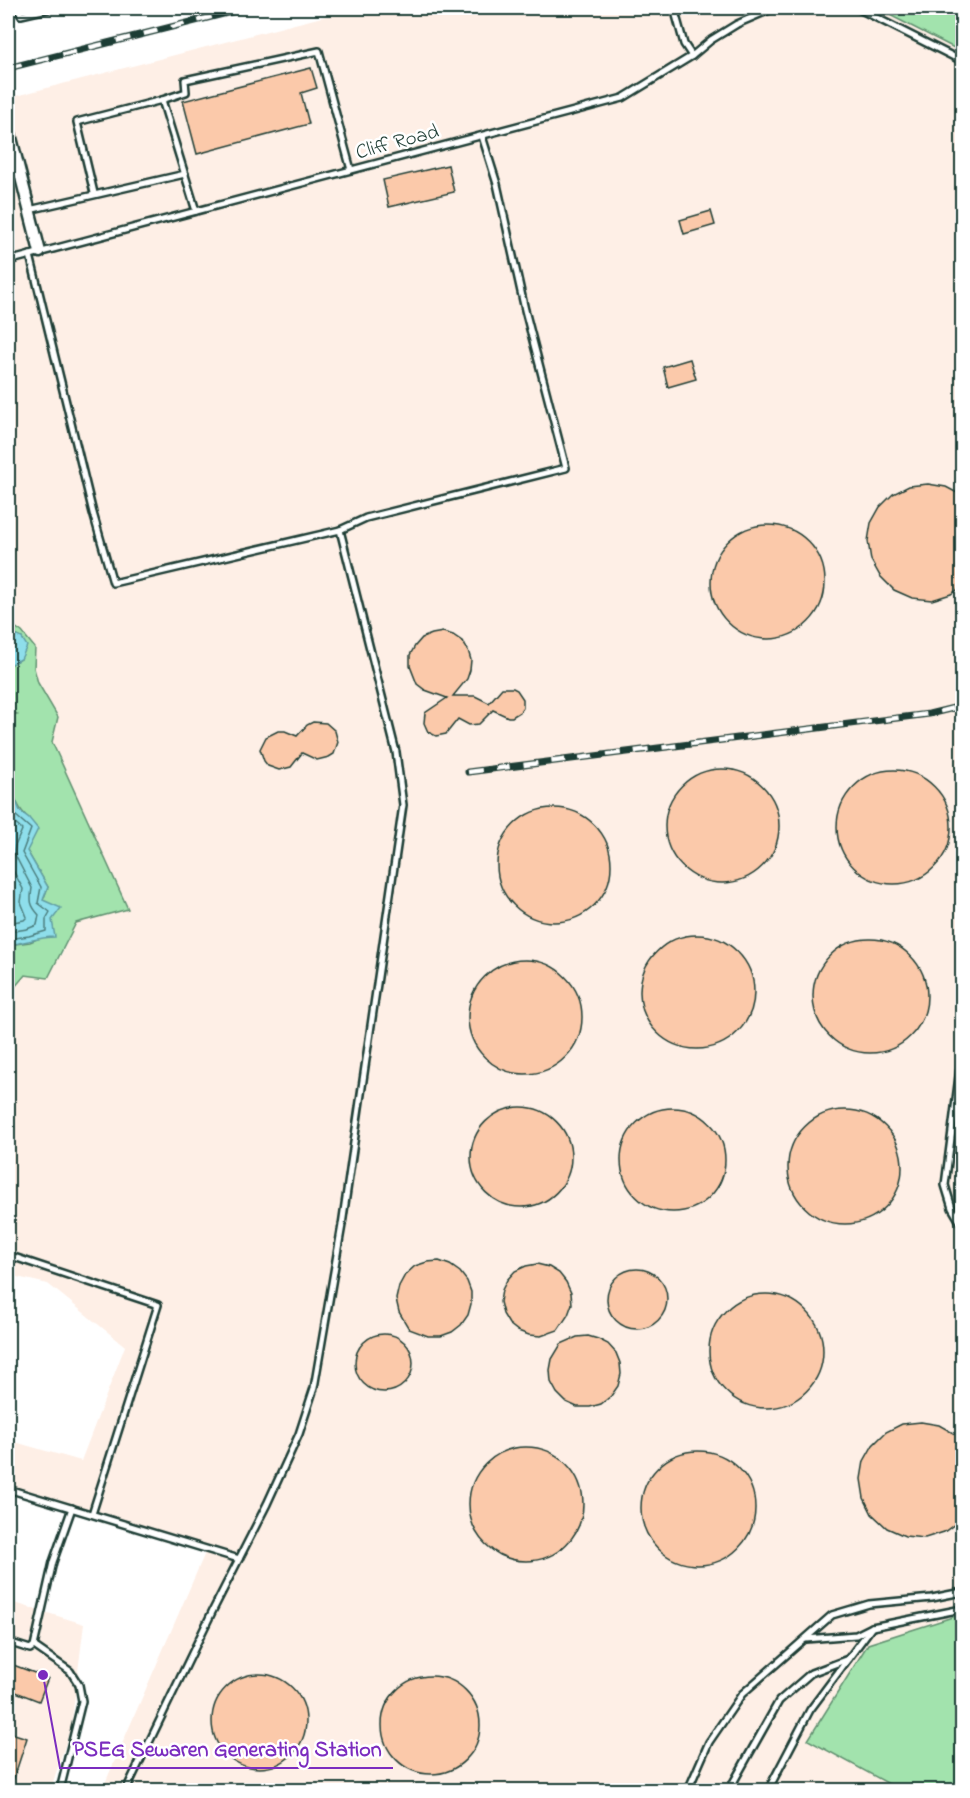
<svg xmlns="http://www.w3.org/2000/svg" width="970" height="1798" font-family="'Indie Flower',sans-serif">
<rect width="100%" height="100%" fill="#fff"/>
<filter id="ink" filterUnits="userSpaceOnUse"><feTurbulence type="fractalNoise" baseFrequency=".0167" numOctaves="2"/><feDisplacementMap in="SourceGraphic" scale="12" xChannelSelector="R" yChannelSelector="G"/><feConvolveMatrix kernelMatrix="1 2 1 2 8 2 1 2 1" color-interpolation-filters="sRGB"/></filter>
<g filter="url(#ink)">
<!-- built -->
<g fill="#feefe6">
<polygon points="357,8 876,8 962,52 962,1614 868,1644 808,1740 900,1790 102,1790 205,1553 8,1494 8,1440 81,1461 125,1346 48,1284 8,1275 8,995 25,975 61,955 76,923 127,909 52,742 58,717 38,683 34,668 35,648 22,632 8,622 8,98"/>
<polygon points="8,1601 84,1624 71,1727 53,1782 78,1790 8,1790"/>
</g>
<!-- green -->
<g fill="#a2e3ad" stroke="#609070" stroke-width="1.5">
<polygon points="876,8 947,8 962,14 962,52"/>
<path d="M8 622 22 632 35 648 34 668 38 683 58 717 52 742 128 909 76 923 48 978 25 975 8 995V945L30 942 42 937 43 900 48 887 27 851 29 818C15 808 20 800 8 790V716L17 714 8 709V666L21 659 22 638 8 632Z"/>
<polygon points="962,1614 962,1790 900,1790 808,1740 868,1644"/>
</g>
<!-- water -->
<g fill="#8edeeb" stroke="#629ea2" stroke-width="1.5">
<polygon points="8,632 22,638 27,646 21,659 8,666"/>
<path d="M8 790 14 796 20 811 29 818 38 829 27 851 48 887 43 900 61 908 52 920 55 937C39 937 24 943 8 945Z"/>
</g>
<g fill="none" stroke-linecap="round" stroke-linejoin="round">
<!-- shore -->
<g stroke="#4b7d7d" stroke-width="1.5">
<polyline points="8,798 15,815 31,829 22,853 41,887 38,903 50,912 46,919 46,931 29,936 8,939"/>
<path d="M8 817 22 830 15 846 14 853 32 888C30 901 30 905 39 915L37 925 27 929 8 932"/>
<polyline points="8,861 23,889 21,902 27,917 24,920 8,923"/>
</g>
</g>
<!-- building -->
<g fill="#fbc9aa" stroke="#1f3d34" stroke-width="1.5">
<polygon points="311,68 317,88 301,93 309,124 197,154 183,101"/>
<polygon points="448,165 454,192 389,207 383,180"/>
<polygon points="711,211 715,225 684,234 680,220"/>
<polygon points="690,359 696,379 668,387 663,367"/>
<polygon points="928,484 946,487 963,496 963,586 951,594 932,600 912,598 894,590 880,576 871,560 868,541 871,523 880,507 893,494 909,486"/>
<circle cx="768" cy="582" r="57"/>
<polygon points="443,632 453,635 462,641 468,650 471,660 470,670 467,679 453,696 475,696 489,703 502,688 513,688 517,690 523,699 523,708 520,712 512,717 508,717 493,710 479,724 469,725 458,719 446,734 436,736 428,732 424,723 425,713 447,698 425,690 417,684 410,666 410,655 415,646 422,638 432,634"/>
<polygon points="313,722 326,723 335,731 338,742 334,754 329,757 317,760 302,753 291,767 279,770 268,766 264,761 260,749 266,737 278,731 285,731 297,736 307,725"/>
<circle cx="722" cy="826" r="57"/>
<circle cx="894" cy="827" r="57"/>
<circle cx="554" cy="865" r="57"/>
<circle cx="697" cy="992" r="57"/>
<circle cx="870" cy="996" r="57"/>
<circle cx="525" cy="1017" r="57"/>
<circle cx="521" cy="1157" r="50"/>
<circle cx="673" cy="1160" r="52"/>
<circle cx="845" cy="1167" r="57"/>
<polygon points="439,1261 450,1265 460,1272 467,1281 471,1292 471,1304 468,1315 461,1325 452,1332 441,1336 428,1336 409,1329 399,1312 396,1299 399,1286 405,1275 415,1266 427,1262"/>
<polygon points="537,1264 549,1267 559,1273 566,1282 571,1293 572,1304 568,1315 558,1330 541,1336 529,1335 518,1331 509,1324 503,1314 500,1302 502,1290 507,1280 515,1271 526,1266"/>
<circle cx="637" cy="1299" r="30"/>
<circle cx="766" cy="1351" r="57"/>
<circle cx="384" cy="1363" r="29"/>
<polygon points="588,1336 598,1339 608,1344 616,1353 620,1363 621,1374 618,1386 611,1396 601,1404 590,1407 577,1407 566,1402 557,1393 551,1382 550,1370 552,1359 561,1344 577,1337"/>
<polygon points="921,1422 939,1425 955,1434 963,1442 963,1518 944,1532 925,1538 905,1536 887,1528 872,1514 864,1498 861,1479 864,1461 873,1445 886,1432 902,1424"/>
<circle cx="526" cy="1504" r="57"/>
<circle cx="698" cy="1508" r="57"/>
<polygon points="8,1663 48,1678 39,1701 8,1689"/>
<circle cx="259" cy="1721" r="47"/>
<circle cx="431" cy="1725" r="49"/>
<polygon points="8,1732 27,1738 10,1790 8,1789"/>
</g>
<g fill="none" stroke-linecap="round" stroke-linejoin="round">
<defs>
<g id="service">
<polyline points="18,8 21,15 52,8"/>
<polyline points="674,8 684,44 692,56"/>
<polyline points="857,8 962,61"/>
<polyline points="162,100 196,211"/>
<polyline points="94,193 77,122 162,100 186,92 185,80 319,51 351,170"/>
<polyline points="29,210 185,174"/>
<polyline points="30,255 93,513 113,583 340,530 396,752 403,805 342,1225 314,1388 299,1434 267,1504 213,1610 126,1790"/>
<polyline points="8,261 623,98 692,56 711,40 737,24 774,8"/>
<polyline points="340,530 366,518 566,468 525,310 497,184 482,136"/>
<polyline points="962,1053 945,1185 952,1208 962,1225"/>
<polyline points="8,1255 158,1305 92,1514"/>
<polyline points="8,1489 239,1559"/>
<polyline points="806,1639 856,1635 872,1627 962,1609"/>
<polyline points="8,1642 30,1649 34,1646 53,1562 72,1508"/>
<polyline points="34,1646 70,1671 79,1685 82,1701 60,1790"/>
<polyline points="26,1790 27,1788"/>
<polyline points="688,1790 709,1742 742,1694 832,1615 869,1604 932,1598 962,1592"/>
<polyline points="729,1790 779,1701 811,1673 848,1659"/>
<polyline points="768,1790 810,1710 872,1627"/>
</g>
<polyline id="minor" points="8,126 40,252"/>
</defs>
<!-- service casing -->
<use href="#service" stroke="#1f3d34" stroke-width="10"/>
<!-- minor casing -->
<use href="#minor" stroke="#1f3d34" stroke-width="15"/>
<!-- service -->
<use href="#service" stroke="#fff" stroke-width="5"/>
<!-- minor -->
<use href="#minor" stroke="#fff" stroke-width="10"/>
<defs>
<g id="rail">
<polyline points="8,68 247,8"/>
<polyline points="468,772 929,714 962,706"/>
</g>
</defs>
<!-- rail casing -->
<use href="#rail" stroke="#1f3d34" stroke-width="7"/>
<!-- rail -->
<use href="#rail" stroke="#fff" stroke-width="4.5" stroke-dasharray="14" stroke-linecap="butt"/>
</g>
</g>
<g text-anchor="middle" stroke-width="5" stroke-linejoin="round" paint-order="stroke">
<!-- street labels -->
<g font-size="21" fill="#1f3d34" stroke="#fff">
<text transform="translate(397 141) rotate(-15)" y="7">Cliff Road</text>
</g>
</g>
<!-- callouts -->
<path fill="none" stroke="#7b2cbf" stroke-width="2" d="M43 1675L60 1768H393"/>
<circle fill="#7b2cbf" stroke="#fff" stroke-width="2" cx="43" cy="1675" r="6"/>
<g font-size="22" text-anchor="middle" font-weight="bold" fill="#7b2cbf" stroke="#fff" stroke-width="5" stroke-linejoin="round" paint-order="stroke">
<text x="227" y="1756">PSEG Sewaren Generating Station</text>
</g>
<!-- margin -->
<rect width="970" height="1798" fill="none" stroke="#fff" stroke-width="30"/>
<rect x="15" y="15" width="940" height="1768" fill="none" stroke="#1f3d34" stroke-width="2" filter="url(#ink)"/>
</svg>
